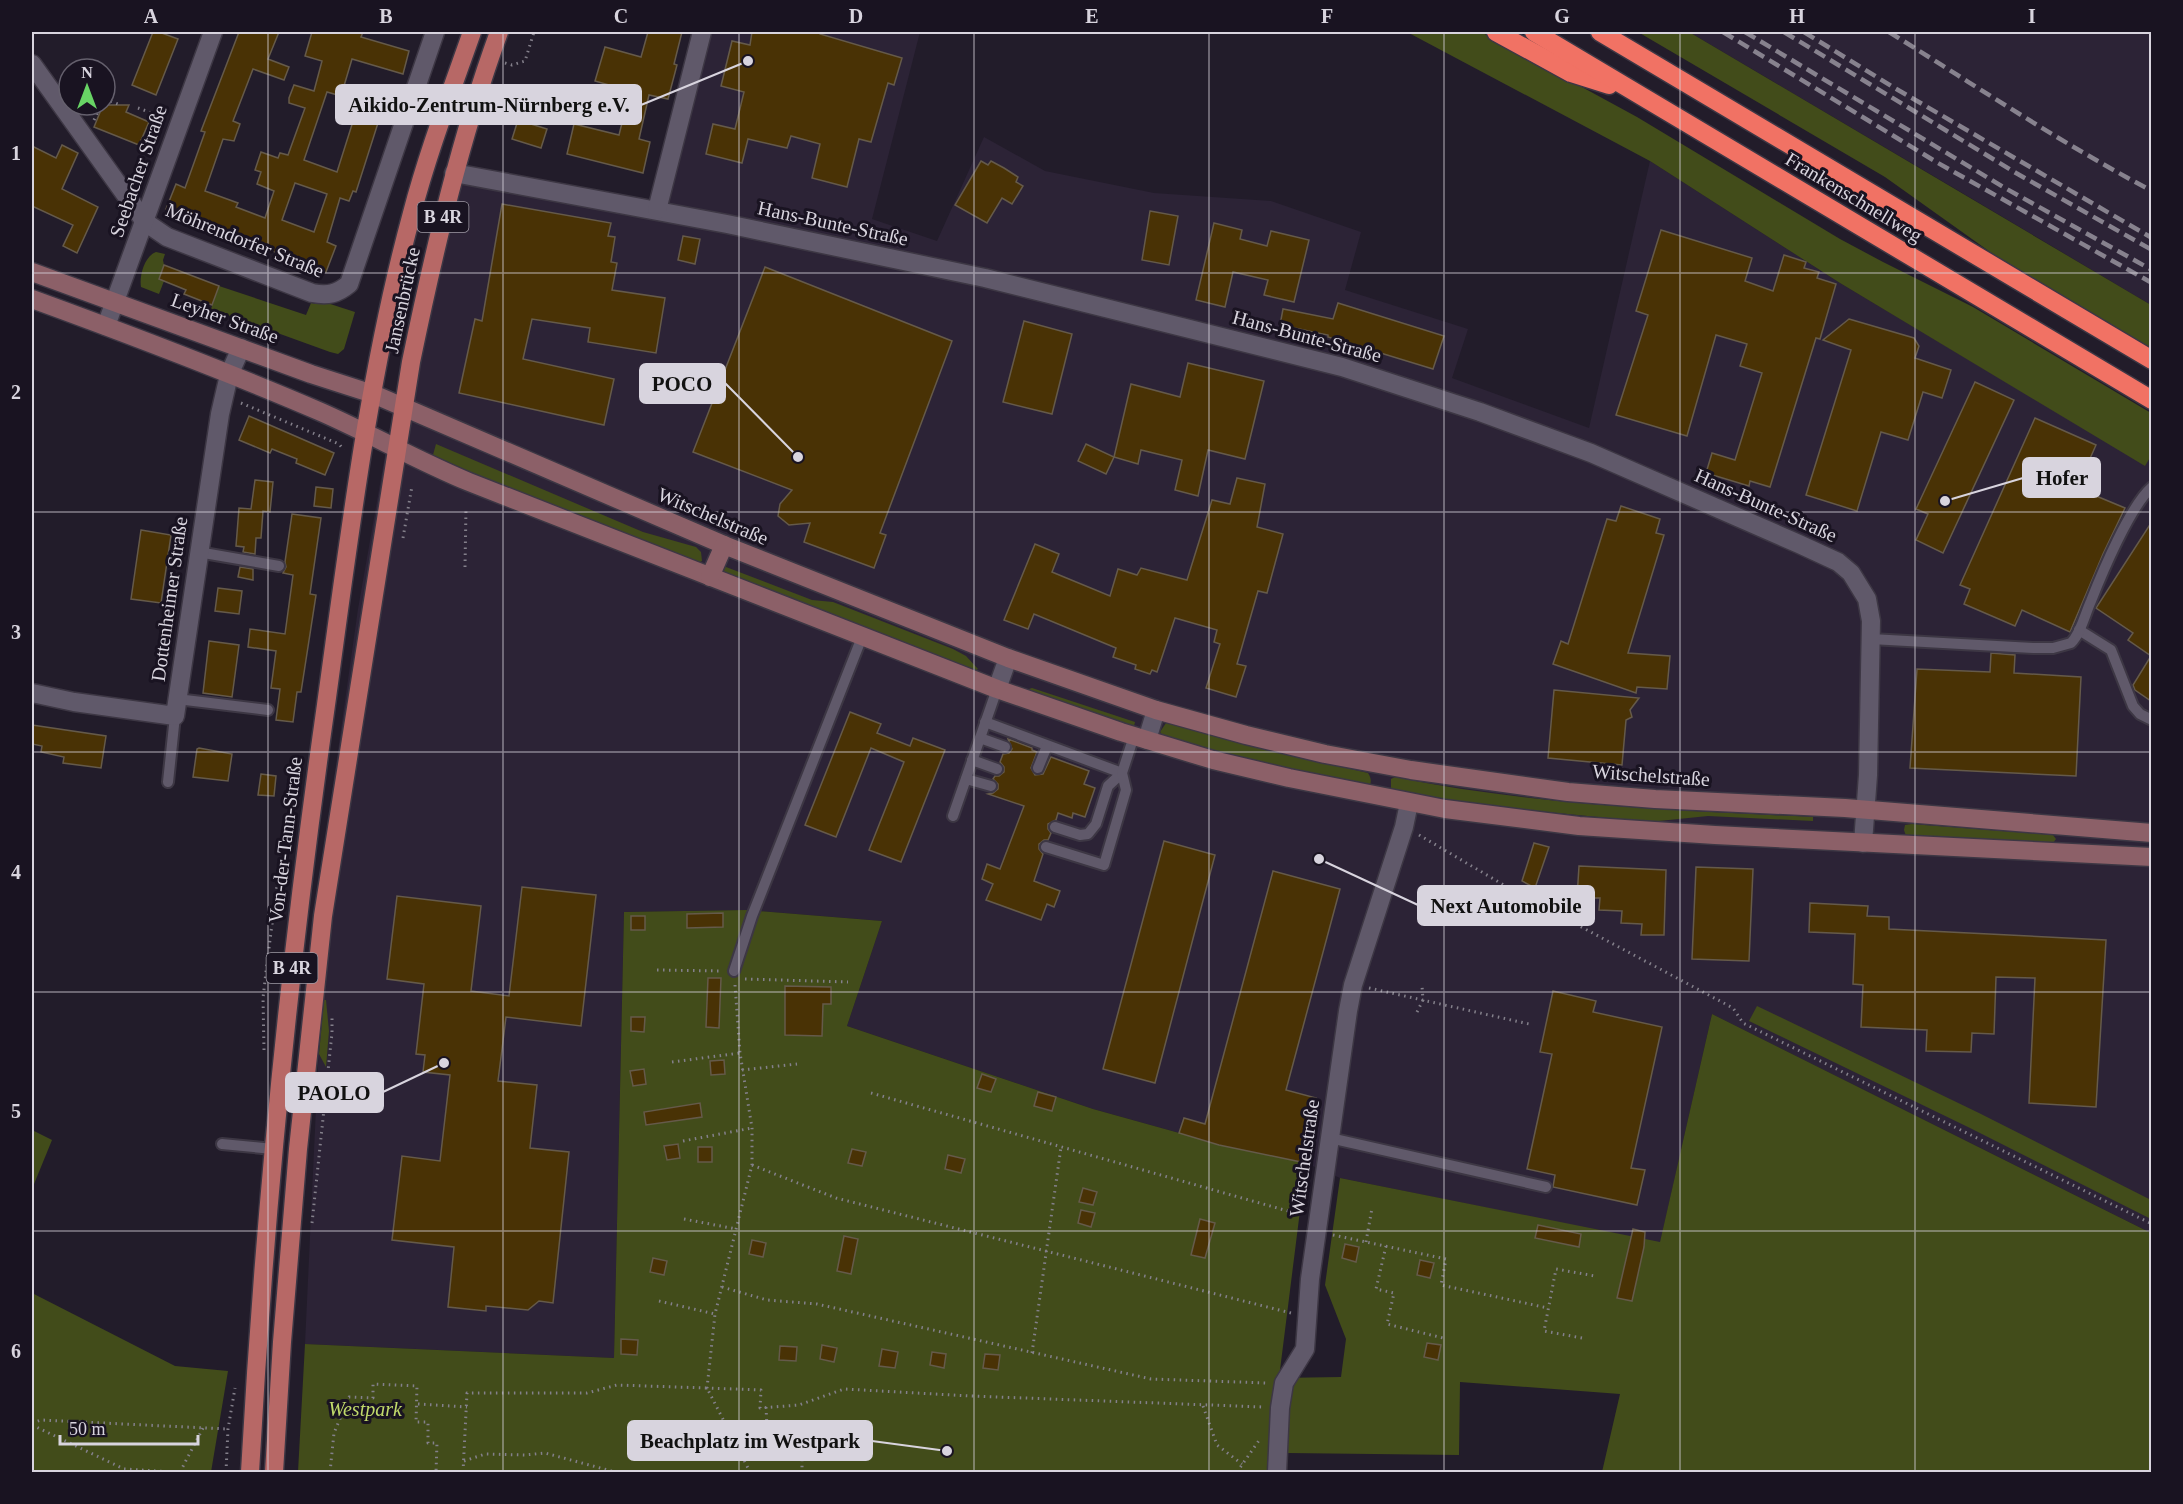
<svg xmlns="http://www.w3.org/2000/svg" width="2183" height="1504" font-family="'Times New Roman',serif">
<rect width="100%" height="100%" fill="#221c2a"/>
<!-- built -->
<g fill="#2c2336">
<polygon points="712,32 920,32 872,219 937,241 984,137 1045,171 1154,193 1271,201 1361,232 1345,290 1468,329 1452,378 1589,428 1650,161 1840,283 2145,465 2151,456 2151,1233 1712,1014 1660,1243 1340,1178 1306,1163 1226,1146 1093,1109 847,1026 882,921 746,910 624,912 614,1358 305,1344 330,807 358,609 390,427 448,171 669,202"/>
<polygon points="1689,32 2151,32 2151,305 1959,191"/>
</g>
<!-- green -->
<g fill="#424c1a">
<polygon points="1407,32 1481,32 1637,117 1840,239 1883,262 1973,307 2151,413 2151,456 2145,466 1840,283 1650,161"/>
<polygon points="1638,32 1689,32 2151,305 2151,348 1993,254 1885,177"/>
<path d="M156 252 165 254 163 260 164 265 159 279 164 281 159 294 141 287C139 275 145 256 156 252Z"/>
<polygon points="219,286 306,315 311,303 318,304 321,301 355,312 344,349 338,354 330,352 211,309"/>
<polygon points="436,444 643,532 696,547 701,552 702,561 698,563 495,483 433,455"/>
<polygon points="722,567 726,567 812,600 833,602 953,649 966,656 978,669 975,671 721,572"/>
<polygon points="1032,688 1135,722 1134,726 1031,692 1029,689"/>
<path d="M1166 723 1261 748 1368 773C1371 778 1372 781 1369 788L1164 738 1160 732Z"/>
<path d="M1395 777C1532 805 1673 810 1813 817V821L1708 816 1649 822 1487 806 1391 791V779Z"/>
<polygon points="1912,824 2053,835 2056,839 2053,843 1906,836 1904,830 1905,825"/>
<polygon points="746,910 882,921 847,1026 1093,1109 1226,1146 1306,1163 1279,1378 1341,1377 1346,1339 1325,1285 1340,1178 1660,1242 1712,1014 2151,1233 2151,1472 1602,1472 1620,1394 1460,1382 1459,1455 1287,1453 1287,1472 298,1472 305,1344 614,1358 624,912"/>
<polygon points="324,1000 326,1000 329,1031 326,1067 319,1054"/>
<polygon points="1757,1006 1979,1113 2151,1200 2151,1219 1970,1128 1749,1021"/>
<polygon points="32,1130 52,1140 32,1189"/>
<polygon points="32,1293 175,1366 228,1371 211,1472 32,1472"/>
</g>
<!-- building -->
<g fill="#493205" stroke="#655a4a" stroke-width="1.5" fill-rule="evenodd">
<polygon points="153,32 159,32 178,39 156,95 132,85"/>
<path d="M239 32H279L268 59 289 67 284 80 253 69 233 121 240 124 234 141 223 139 205 191 238 203 236 207 265 218 274 191 257 184 261 172 255 170 261 152 278 158 280 153 288 155 305 108 289 103V98L294 85 314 91 322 61 305 56 312 32H363L361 37 409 51 403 74 352 59 341 96 327 92 304 160 337 172 355 115 378 123 356 192 353 191 349 201 340 198 327 242 336 246 326 272 166 209 176 184 185 188 205 132 201 131ZM295 183 327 194 314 232 282 220Z"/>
<polygon points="648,32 682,32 674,64 677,65 668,99 649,95 639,139 650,142 643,173 567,154 574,124 619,135 630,91 595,81 605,47 641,57"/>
<polygon points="752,32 820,32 820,34 902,58 894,85 888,83 871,142 859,139 847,187 812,178 820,144 791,136 787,148 748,139 742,163 706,154 713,124 735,129 744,92 721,86 732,41 750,45"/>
<polygon points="103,105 129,105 126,112 149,122 139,145 94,127"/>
<polygon points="518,120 547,129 541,148 512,139"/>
<polygon points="62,145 78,153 62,189 98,207 77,253 63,246 73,225 32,206 32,146 56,158"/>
<polygon points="981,161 988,165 991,161 1004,168 1018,177 1016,182 1023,186 1012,204 1002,198 987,223 955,205"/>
<polygon points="502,204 611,223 608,236 615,237 611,262 617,263 612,290 665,298 656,353 588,342 590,328 532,319 523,359 614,379 604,425 459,393 475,319 482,321"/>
<polygon points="1150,211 1178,216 1169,265 1142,260"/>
<polygon points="1214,223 1242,230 1240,239 1267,246 1271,231 1309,240 1294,302 1264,295 1268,280 1233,272 1225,307 1196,300"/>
<polygon points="1661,230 1752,258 1745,281 1773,291 1784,255 1806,262 1804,268 1819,272 1817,278 1836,284 1820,339 1816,338 1770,487 1750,481 1749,486 1706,473 1712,453 1735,460 1762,373 1740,366 1747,344 1716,335 1687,436 1616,415 1648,315 1636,311"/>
<polygon points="683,236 700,239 695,264 678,260"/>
<polygon points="164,265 219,286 212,305 184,294 186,290 159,279"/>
<polygon points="765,267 952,341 880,533 886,535 874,568 804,542 810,523 789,525 778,516 780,504 792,490 693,452"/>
<polygon points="1338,303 1444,336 1433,369 1328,337 1328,335 1280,325 1283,309 1333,319"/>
<polygon points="1849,319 1914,338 1919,346 1915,358 1951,370 1942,398 1923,392 1908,440 1881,432 1857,511 1806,495 1851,350 1823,340"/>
<polygon points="1024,321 1072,334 1052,414 1003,402"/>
<polygon points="1188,363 1264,381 1245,459 1208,450 1198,496 1175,490 1182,460 1141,450 1138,464 1114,457 1131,384 1180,397"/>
<polygon points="1975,382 2014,400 1943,553 1916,540 1928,514 1916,509"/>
<polygon points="249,416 334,453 325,475 296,463 297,459 272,449 270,453 239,440"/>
<polygon points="2035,418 2096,445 2077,488 2125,508 2103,554 2070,632 2022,610 2015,626 1964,604 1970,589 1960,585"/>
<polygon points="1086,444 1114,457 1106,474 1078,461"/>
<polygon points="1237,478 1265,484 1257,527 1283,534 1267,593 1258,591 1237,664 1246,666 1236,697 1206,688 1220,644 1214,642 1217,630 1175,618 1157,672 1152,670 1150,674 1135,669 1136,665 1113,657 1116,648 1034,614 1028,629 1004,620 1035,544 1059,554 1052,572 1110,596 1118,569 1137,575 1141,568 1187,580 1212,500 1230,504"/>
<polygon points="255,480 273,482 270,512 263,511 261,538 256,538 255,554 243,552 244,547 236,546 239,508 251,509"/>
<polygon points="316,487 333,489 331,508 314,506"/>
<polygon points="1621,506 1660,519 1656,533 1664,535 1628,653 1670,656 1667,689 1637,687 1636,693 1553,664 1561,641 1568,644 1607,519 1616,521"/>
<polygon points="292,514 321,518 310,594 316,595 301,692 297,692 293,722 276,720 280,689 271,688 276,651 248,647 250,629 285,634 293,575 283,573 286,567 285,562"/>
<polygon points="2151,523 2151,701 2135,690 2133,685 2151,656 2128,640 2133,633 2096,608"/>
<polygon points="141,530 171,535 161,603 131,599"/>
<polygon points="240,567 253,569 253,580 238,577"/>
<polygon points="218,588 242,591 239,614 215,611"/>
<polygon points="209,641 239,645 232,697 203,693"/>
<polygon points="1991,653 2015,655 2014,673 2081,677 2076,776 1910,768 1917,669 1990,672"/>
<polygon points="1554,690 1639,698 1630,710 1632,717 1626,720 1622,765 1548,758"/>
<polygon points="850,712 881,724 877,733 910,746 913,738 945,750 901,862 869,850 904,762 871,748 836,837 805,825"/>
<polygon points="32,725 106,736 101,768 63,763 64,757 41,752 42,746 32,744"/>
<polygon points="1008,739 1032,748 1032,750 1037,752 1031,768 1035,775 1043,774 1051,757 1089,771 1084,784 1095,788 1085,817 1073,813 1072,818 1058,813 1056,820 1048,824 1048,829 1051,833 1048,840 1044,840 1039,844 1039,849 1043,854 1034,881 1060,891 1054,907 1047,904 1041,920 986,900 993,884 982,879 987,864 1000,869 1024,806 988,794 993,793 998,789 998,784 993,779 995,776 999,776 1004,772 1004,767 1000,762 1003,754 1009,753 1012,749"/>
<polygon points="199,748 232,754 228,781 193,777 197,749"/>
<polygon points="261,774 276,776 274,796 258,795"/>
<polygon points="1164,841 1215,855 1155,1083 1103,1069"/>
<polygon points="1534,843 1549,847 1535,888 1522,881"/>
<polygon points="1579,866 1666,870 1664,935 1641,935 1642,924 1621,923 1622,911 1599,910 1600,898 1577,898"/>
<polygon points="1696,867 1753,869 1749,961 1692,959"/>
<polygon points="1273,871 1340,889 1286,1090 1316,1098 1303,1147 1308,1148 1306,1163 1219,1145 1179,1133 1184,1118 1205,1124"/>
<polygon points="522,887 596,895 581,1026 506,1017 498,1081 537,1085 530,1148 569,1152 553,1303 539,1301 528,1310 486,1306 486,1311 448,1307 454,1247 392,1240 402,1156 440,1161 450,1075 423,1072 425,1055 416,1054 424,984 387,979 397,896 481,906 471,991 509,996"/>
<polygon points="1810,903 1868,906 1867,916 1889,917 1889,929 2106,940 2096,1107 2029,1103 2035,978 1996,977 1994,1034 1972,1033 1971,1052 1926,1051 1927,1030 1861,1027 1863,985 1853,984 1855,934 1809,932"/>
<polygon points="723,913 723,927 687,928 687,914"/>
<rect x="631" y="916" width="14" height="14"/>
<polygon points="708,978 721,978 719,1028 706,1027"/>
<polygon points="785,986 831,987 831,1004 823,1004 822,1036 785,1035"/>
<polygon points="1553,991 1596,1001 1593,1012 1662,1027 1631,1168 1645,1170 1637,1205 1553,1187 1555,1175 1527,1169 1552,1054 1540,1052"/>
<polygon points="631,1017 645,1017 644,1032 631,1031"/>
<polygon points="724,1060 725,1074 711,1075 710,1061"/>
<polygon points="644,1069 646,1084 633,1086 630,1071"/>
<polygon points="982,1074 996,1079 991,1092 977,1088"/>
<polygon points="1038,1092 1056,1097 1052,1111 1034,1106"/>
<polygon points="700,1103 702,1117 646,1125 644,1112"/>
<polygon points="678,1144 680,1158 667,1160 664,1146"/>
<rect x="698" y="1147" width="14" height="15"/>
<polygon points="852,1149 866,1152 862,1166 848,1163"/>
<polygon points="948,1155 965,1159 961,1173 945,1169"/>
<polygon points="1083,1188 1097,1192 1093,1205 1079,1202"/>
<polygon points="1081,1210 1095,1213 1091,1227 1078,1223"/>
<polygon points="1200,1219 1215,1223 1205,1258 1191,1255"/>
<polygon points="1538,1225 1581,1234 1579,1247 1535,1238"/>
<polygon points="1633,1229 1645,1232 1644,1247 1632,1301 1617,1298"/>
<polygon points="844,1236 858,1239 851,1274 837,1271"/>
<polygon points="752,1240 766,1243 763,1257 749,1254"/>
<polygon points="1345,1244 1359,1247 1356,1262 1342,1258"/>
<polygon points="653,1258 667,1261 664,1275 650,1272"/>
<polygon points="1420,1260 1434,1263 1430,1278 1417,1275"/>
<polygon points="621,1339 638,1340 637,1355 621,1354"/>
<polygon points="1427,1343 1441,1345 1438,1360 1424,1357"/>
<polygon points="822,1345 837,1348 834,1362 820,1359"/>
<polygon points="780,1346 797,1347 796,1361 779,1360"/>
<polygon points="882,1349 898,1352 895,1368 879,1366"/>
<polygon points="932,1352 946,1354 944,1368 930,1365"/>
<polygon points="985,1354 1000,1355 998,1370 983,1368"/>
</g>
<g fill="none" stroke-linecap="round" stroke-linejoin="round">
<defs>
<g id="lane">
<polyline points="198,552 279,566"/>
<polyline points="2079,630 2111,650 2133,706 2140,714 2152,720"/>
<path d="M1871 639 2033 648H2053L2071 643C2081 633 2085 614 2091 601 2102 573 2130 506 2152 487"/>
<polyline points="177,699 268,710"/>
<polyline points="985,722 1122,773 1108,786 1096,824 1088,834 1080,835 1055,827"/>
<polyline points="980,738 1005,747"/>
<polyline points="972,760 997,769"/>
<polyline points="1038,768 1047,746"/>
<polyline points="966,779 991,786"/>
<polyline points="168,782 175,716"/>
<polyline points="953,816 997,689"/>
<polyline points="1046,847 1104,865 1126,790 1122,773 1134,736"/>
<polyline points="734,971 752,916 862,637"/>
<polyline points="1330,1138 1546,1187"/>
<polyline points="222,1144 273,1149"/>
</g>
<g id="street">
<path d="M32 64 145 222 167 237 312 293C328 296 337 294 349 284L435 32"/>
<polyline points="454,173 727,224 985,278 1342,367 1480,412 1591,453 1799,544 1838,562 1851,573 1867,599 1871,621 1868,775 1863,843"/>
<polyline points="657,210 702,32"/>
<polyline points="106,326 213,32"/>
<polyline points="997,689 1008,658"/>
<polyline points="32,693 74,702 175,716 220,414 229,375 241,348"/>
<polyline points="1147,740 1156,710"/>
<polyline points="1277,1472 1280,1408 1284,1383 1305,1349 1310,1279 1348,1011 1353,985 1404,827 1409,803"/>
</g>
<g id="secondary">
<polyline points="32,272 311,374 373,394 724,545 1008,658 1156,710 1246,735 1325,754 1411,770 1568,792 1655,799 1845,808 2152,833"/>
<path d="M32 299C128 334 226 371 321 412 371 434 418 461 469 482L997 689 1121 732 1213 760 1289 778 1445 809 1579 826 1715 835 2152 857"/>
<polyline points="710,577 724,545"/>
</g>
<g id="primary">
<path d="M250 1472C264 1218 289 965 325 712 348 547 368 374 412 213 428 152 451 92 472 32"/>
<path d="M274 1472 282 1342 298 1149 323 916 411 362C434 251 460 139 499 32"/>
</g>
<g id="highway">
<polyline points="1496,32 1571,73 1609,85"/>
<polyline points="1534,32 2152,400"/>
<polyline points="1600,32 2152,360"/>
</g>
</defs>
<!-- lane casing -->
<use href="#lane" stroke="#3d3744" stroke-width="14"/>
<!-- street casing -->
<use href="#street" stroke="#3d3744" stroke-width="21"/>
<!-- secondary casing -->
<use href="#secondary" stroke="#3d3744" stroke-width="21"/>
<!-- primary casing -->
<use href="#primary" stroke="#3d3744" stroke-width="21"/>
<!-- highway casing -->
<use href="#highway" stroke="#3d3744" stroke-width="21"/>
<!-- path -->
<g stroke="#84808b" stroke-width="3" stroke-dasharray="1.5 4.5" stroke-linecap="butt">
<polyline points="505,63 512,65 525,61 534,32"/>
<polyline points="105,99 118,104"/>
<polyline points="138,108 163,117"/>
<polyline points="94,120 101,105"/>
<polyline points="241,403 339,444 344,450"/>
<polyline points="403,538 412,486"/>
<polyline points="465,567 466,508"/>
<polyline points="1419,835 1514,891 1733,1008 1743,1023 2152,1224"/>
<polyline points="657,970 721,971"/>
<polyline points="745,979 848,982"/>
<polyline points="735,985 740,1053 752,1128 752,1165 715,1314 707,1388 761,1390 760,1408 799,1405 844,1389 971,1396 1263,1407"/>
<polyline points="1369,988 1529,1024"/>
<polyline points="1417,1012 1423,1000 1422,986"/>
<polyline points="264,1050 263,998 266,972 276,892 283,853 288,840"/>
<polyline points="672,1062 740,1053"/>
<polyline points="742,1070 797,1064"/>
<polyline points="871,1093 1302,1215"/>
<polyline points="683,1141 752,1128"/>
<polyline points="752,1165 836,1198 1291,1313"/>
<polyline points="684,1219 736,1229"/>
<polyline points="312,1223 332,1033 332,1015"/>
<polyline points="1333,1235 1446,1259 1441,1285 1548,1308"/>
<polyline points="1366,1242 1372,1208"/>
<polyline points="1386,1246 1376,1289 1394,1293 1387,1324 1443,1338"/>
<polyline points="722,1287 767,1300 817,1304 1151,1379 1267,1383"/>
<polyline points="659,1301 715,1314"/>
<polyline points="1582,1338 1544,1331 1556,1269 1595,1276"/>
<polyline points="1032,1353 1061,1147"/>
<polyline points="418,1404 467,1407"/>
<polyline points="1203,1406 1217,1445 1242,1464"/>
<polyline points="766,1407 767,1427 783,1428 785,1448 802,1449 802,1472"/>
<polyline points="32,1423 41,1420 227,1429"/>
<polyline points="32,1425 124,1469 173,1472"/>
<polyline points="464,1461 485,1454 525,1455 545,1453 615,1472"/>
<polyline points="180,1472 203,1428"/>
<polyline points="226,1472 228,1429 235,1388"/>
<polyline points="330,1472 334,1433 349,1397 373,1398 373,1384 417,1386 416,1422 428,1422 428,1443 437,1443 436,1472"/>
<polyline points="463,1472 467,1393 587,1393 617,1385 707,1388 750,1472"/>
<polyline points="1237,1472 1260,1439"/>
</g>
<!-- lane -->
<use href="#lane" stroke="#60596a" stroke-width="10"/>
<!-- street -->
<use href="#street" stroke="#60596a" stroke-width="18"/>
<!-- secondary -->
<use href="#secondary" stroke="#8c6068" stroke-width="18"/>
<!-- primary -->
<use href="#primary" stroke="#b76866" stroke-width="18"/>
<!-- highway -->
<use href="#highway" stroke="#f17264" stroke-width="18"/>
<!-- rail -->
<g stroke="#87828e" stroke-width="4.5" stroke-dasharray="12 6" stroke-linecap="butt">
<polyline points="1723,32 1938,163 2152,283"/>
<polyline points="1745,32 2005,188 2152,270"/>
<polyline points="1784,32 2016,173 2152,250"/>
<polyline points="1804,32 1893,87 2152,238"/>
<path d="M1889 32C1976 86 2061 143 2152 191"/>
</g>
</g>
<!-- grid -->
<path fill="none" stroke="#d8d4de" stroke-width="1.5" stroke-opacity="0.55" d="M268 32V1472M503 32V1472M739 32V1472M974 32V1472M1209 32V1472M1444 32V1472M1680 32V1472M1915 32V1472M32 273H2152M32 512H2152M32 752H2152M32 992H2152M32 1231H2152"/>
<g text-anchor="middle" stroke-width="6" stroke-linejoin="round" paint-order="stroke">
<!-- shield labels -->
<g fill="#191321" stroke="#9f9aa5" stroke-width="1.5">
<rect x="417.5" y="202" width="51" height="30" rx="4.5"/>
<rect x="266.5" y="953" width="51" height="30" rx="4.5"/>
</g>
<g font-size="18" font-weight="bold" fill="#d8d4de">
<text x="443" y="223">B 4R</text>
<text x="292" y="974">B 4R</text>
</g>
<!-- street labels -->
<g font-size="20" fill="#d8d4de" stroke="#191321">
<text transform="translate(138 171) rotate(-71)" y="7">Seebacher Straße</text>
<text transform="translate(1854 197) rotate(31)" y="7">Frankenschnellweg</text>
<text transform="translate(833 223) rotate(12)" y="7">Hans-Bunte-Straße</text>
<text transform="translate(245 240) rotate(22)" y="7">Möhrendorfer Straße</text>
<text transform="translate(402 300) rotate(-78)" y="7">Jansenbrücke</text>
<text transform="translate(225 318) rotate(20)" y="7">Leyher Straße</text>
<text transform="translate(1307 336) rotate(15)" y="7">Hans-Bunte-Straße</text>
<text transform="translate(1766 505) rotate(24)" y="7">Hans-Bunte-Straße</text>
<text transform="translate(713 516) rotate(23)" y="7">Witschelstraße</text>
<text transform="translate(169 599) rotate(-82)" y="7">Dottenheimer Straße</text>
<text transform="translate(1651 775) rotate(4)" y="7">Witschelstraße</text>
<text transform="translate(285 840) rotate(-83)" y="7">Von-der-Tann-Straße</text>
<text transform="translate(1304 1158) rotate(-82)" y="7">Witschelstraße</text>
</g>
<!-- park labels -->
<g font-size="20" font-style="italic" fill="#c1da6b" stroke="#191321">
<text x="365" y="1416">Westpark</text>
</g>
</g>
<!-- callouts -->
<path fill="none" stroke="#d8d4de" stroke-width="2" d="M748 61L641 105M798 457L725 383M1945 501L2023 478M1319 859L1418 905M444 1063L383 1092M947 1451L872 1441"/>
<g fill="#d8d4de" stroke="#191321" stroke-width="2">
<circle cx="748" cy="61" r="6"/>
<circle cx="798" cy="457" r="6"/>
<circle cx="1945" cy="501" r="6"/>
<circle cx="1319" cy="859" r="6"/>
<circle cx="444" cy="1063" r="6"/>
<circle cx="947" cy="1451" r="6"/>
</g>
<g fill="#d8d4de" stroke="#d8d4de" stroke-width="2">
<rect x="336" y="85" width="305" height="39" rx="6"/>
<rect x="640" y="364" width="85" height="39" rx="6"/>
<rect x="2023" y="458" width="77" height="39" rx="6"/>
<rect x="1418" y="886" width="176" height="39" rx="6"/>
<rect x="286" y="1073" width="97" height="39" rx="6"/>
<rect x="628" y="1421" width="244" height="39" rx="6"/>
</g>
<g font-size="21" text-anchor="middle" font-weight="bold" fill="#111">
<text x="489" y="112">Aikido-Zentrum-Nürnberg e.V.</text>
<text x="682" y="391">POCO</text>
<text x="2062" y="485">Hofer</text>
<text x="1506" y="913">Next Automobile</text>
<text x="334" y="1100">PAOLO</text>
<text x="750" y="1448">Beachplatz im Westpark</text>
</g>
<!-- border -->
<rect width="2183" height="1504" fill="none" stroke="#191321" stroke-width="66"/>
<!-- north arrow -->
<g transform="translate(87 87)"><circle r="28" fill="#191321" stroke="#65606d" stroke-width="1.5"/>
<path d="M0-4.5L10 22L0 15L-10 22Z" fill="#68d465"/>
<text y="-9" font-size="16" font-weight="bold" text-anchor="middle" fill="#d8d4de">N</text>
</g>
<!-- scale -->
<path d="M60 1435v9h138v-9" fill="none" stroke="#d8d4de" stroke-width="3"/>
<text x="69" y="1435" font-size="18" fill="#d8d4de" stroke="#191321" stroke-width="4.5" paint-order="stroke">50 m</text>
<rect x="33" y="33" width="2117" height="1438" fill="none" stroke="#d8d4de" stroke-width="2"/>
<g font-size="20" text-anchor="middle" font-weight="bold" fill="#d8d4de">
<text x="151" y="23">A</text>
<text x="386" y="23">B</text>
<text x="621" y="23">C</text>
<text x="856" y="23">D</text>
<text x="1092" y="23">E</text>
<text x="1327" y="23">F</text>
<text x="1562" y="23">G</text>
<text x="1797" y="23">H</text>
<text x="2032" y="23">I</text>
<text x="16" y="160">1</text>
<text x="16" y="399">2</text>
<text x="16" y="639">3</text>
<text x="16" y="879">4</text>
<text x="16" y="1118">5</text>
<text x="16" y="1358">6</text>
</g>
</svg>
